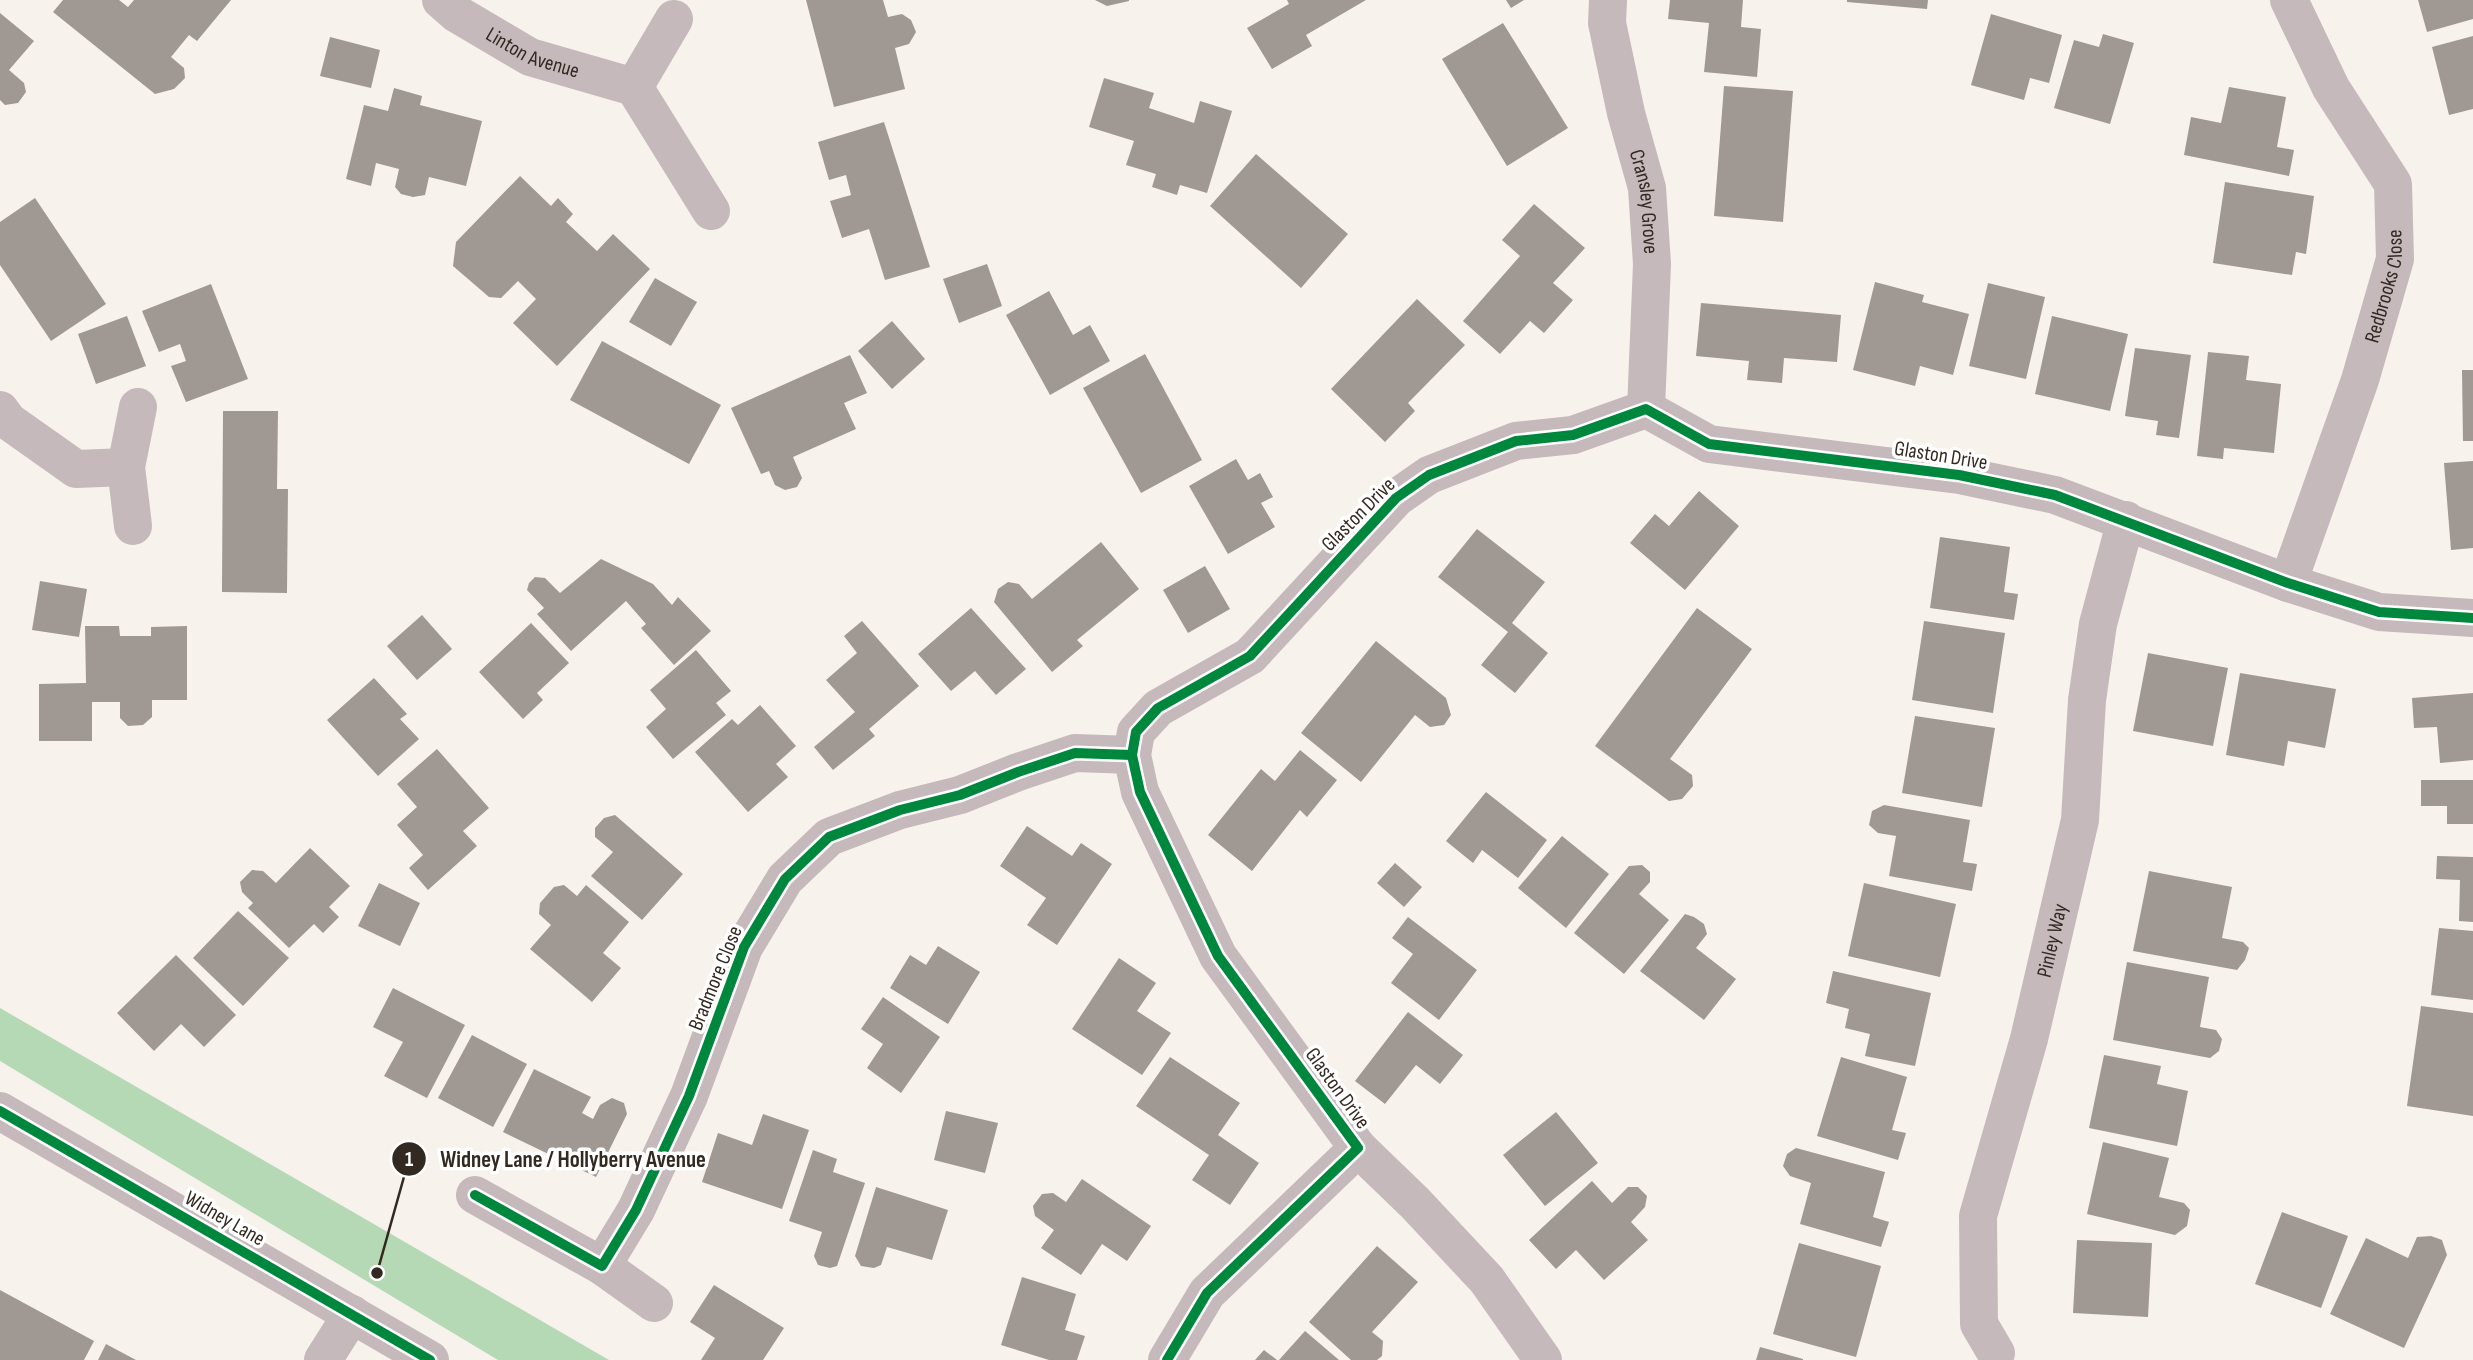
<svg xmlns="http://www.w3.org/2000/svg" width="2473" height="1360" font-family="'Sofia Sans Condensed',sans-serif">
<rect width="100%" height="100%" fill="#f8f2ed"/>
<!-- forest -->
<polygon fill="#b5d9b4" points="0,1008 609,1360 498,1360 0,1061"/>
<!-- building -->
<g fill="#9f9893">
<polygon points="63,0 119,0 128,7 134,0 231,0 197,41 189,35 171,57 184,68 185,78 174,89 155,94 53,12"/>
<polygon points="806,0 883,0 888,17 902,14 911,20 916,32 909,44 895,48 905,89 834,107"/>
<polygon points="1095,0 1129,0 1129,1 1107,6"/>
<polygon points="1287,0 1366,0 1306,35 1312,46 1272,69 1247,28 1289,4"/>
<polygon points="1506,0 1524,0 1511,8"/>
<polygon points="1670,0 1743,0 1741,27 1761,29 1757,77 1704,72 1709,23 1668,19"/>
<polygon points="1847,0 1928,0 1927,9 1847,2"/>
<polygon points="2418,0 2473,0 2473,19 2427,32"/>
<polygon points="0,13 34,41 9,70 24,83 26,92 18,103 5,105 0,100"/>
<polygon points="1991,14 2062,35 2049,83 2030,78 2024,100 1971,85"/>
<polygon points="1503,23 1568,128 1507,166 1442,59"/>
<polygon points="2103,34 2134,43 2110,124 2054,108 2074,40 2099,47"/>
<polygon points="2473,36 2473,109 2449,115 2432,47"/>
<polygon points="330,37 380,50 371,88 320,76"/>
<polygon points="1104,78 1154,93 1149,108 1194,123 1200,101 1232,111 1207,193 1180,185 1177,195 1152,187 1156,174 1126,165 1134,141 1089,127"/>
<polygon points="1724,86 1793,91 1783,222 1714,216"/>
<polygon points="2229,87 2286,97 2277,147 2294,150 2289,176 2184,155 2191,117 2221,123"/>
<polygon points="394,88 422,96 420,105 482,121 466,186 429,177 425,195 413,197 401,194 395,187 399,169 376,163 371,186 346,179 364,105 388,111"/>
<polygon points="884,122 930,267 885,280 869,229 842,238 830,201 851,195 846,175 829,180 818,142"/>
<polygon points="1256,154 1348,234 1301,288 1210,206"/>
<polygon points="520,176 551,206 558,198 573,214 566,222 597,251 613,234 650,269 557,366 513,323 536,299 518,281 501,298 489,297 453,266 456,242"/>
<polygon points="2225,182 2314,196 2306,254 2296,252 2292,275 2213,263"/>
<polygon points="35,198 106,304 51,341 0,265 0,222"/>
<polygon points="1534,204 1585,248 1553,283 1573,300 1544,333 1530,321 1500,354 1463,321 1520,256 1502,240"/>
<polygon points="987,264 1002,306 959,323 943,279"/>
<polygon points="655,278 697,302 671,346 629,322"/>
<polygon points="1875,282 1924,295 1922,302 1969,314 1953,375 1920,366 1915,386 1853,370"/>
<polygon points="1988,283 2045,297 2026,379 1969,366"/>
<polygon points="211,284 248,379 186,402 171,366 186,361 180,344 159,352 142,311"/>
<polygon points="1049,291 1073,335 1090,325 1110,361 1050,395 1006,315"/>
<polygon points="1417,299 1465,345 1408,403 1415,411 1385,442 1331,389"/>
<polygon points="1701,303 1841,315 1837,362 1784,358 1782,383 1747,380 1749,361 1696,356"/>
<polygon points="127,316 146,366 96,384 78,334"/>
<polygon points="2052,316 2128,334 2110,411 2035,394"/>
<polygon points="892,321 925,359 892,389 858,351"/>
<polygon points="602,341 721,405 689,464 570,400"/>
<polygon points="2135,348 2191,355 2179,438 2156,435 2158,421 2125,416"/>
<polygon points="2208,352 2249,356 2246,380 2281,384 2274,453 2224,448 2223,459 2197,456"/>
<polygon points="1145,354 1202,460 1141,493 1083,388"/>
<polygon points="850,355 867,393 844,403 856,429 793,457 802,478 797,487 785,490 775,485 769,471 761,474 731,408"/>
<polygon points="2462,370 2473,370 2473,441 2463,441"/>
<polygon points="223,411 278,411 277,489 288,489 287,593 222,592"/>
<polygon points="1236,459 1248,480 1260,473 1273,497 1261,503 1275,527 1228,554 1189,486"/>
<polygon points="2473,461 2473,548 2451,550 2444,463"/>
<polygon points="1699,491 1739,526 1685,590 1630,543 1655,514 1669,526"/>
<polygon points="1477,529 1545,582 1512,623 1548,653 1515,693 1481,665 1508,632 1438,577"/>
<polygon points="1940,537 2010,547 2004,592 2018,594 2014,620 1930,608"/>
<polygon points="1101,542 1139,589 1077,640 1083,646 1052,672 994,602 998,589 1008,582 1019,584 1032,599"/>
<polygon points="601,559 653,584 672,605 678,597 711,631 674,665 641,628 646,624 626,601 571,651 537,614 544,608 527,590 529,583 535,577 545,578 560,593"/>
<polygon points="1205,566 1230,609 1188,633 1163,590"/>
<polygon points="40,581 87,589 79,637 32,630"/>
<polygon points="971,608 1026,669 996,695 975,671 951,691 918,654"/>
<polygon points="1697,608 1752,649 1670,759 1692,775 1693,786 1682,799 1669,801 1595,746"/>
<polygon points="422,615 452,649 417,680 387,646"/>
<polygon points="862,621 919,686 869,729 875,736 833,770 814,747 855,712 826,680 857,653 844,636"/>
<polygon points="1924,621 2005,633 1993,713 1912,700"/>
<polygon points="531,623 569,663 537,693 543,700 523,719 479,672"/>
<polygon points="85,626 119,626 120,636 151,636 151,627 187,626 187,700 152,700 152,717 143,725 128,726 120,718 120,702 92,702 92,741 39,741 39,684 86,683"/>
<polygon points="1376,641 1446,698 1451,715 1444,725 1430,727 1415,715 1361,782 1301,733"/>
<polygon points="696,650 731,691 716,703 726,715 673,759 646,727 666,709 650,690"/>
<polygon points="2148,653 2228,668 2213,746 2133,731"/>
<polygon points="2240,673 2336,689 2325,748 2288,741 2284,766 2226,755"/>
<polygon points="374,678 407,714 400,719 419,739 378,776 327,720"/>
<polygon points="2473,693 2473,760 2440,763 2437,727 2414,728 2412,698"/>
<polygon points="760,705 796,746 776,764 788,777 748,812 695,752 732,719 738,725"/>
<polygon points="1915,716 1995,728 1982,807 1902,793"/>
<polygon points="437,749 489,808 463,831 477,846 428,890 409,868 423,855 397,825 417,807 397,784"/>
<polygon points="1300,750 1337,780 1307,817 1300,810 1252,871 1208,835 1261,769 1275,781"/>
<polygon points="2421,780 2473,780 2473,824 2447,824 2447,806 2421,806"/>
<polygon points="1486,792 1547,840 1518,878 1482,850 1473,863 1446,841"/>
<polygon points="1884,805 1970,820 1963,862 1977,864 1972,891 1889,876 1896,836 1878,833 1869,825 1872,811"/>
<polygon points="615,815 683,874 642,920 591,876 613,852 595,837 595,828 604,818"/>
<polygon points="1027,826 1072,856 1081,843 1112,864 1057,945 1027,925 1046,898 1000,866"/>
<polygon points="1562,836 1609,874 1566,928 1518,888"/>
<polygon points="310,848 350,886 329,907 339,917 323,933 314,924 289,948 248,908 253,903 242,892 240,882 252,870 263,871 276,883"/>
<polygon points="2437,856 2473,857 2473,922 2459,921 2460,880 2436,879"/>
<polygon points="1395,863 1422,887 1404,907 1377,883"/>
<polygon points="1642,865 1650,872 1650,882 1639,894 1669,920 1624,974 1574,933 1629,866"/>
<polygon points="2149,871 2232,887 2222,938 2243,942 2249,948 2245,960 2237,970 2133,951"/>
<polygon points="379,883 420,903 400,946 358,926"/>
<polygon points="1864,883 1956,904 1940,977 1848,956"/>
<polygon points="564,885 577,896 586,885 629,922 603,953 621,968 592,1002 530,949 551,925 539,914 540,903 554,887"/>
<polygon points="238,911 289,958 243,1006 193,958"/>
<polygon points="1685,914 1694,917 1704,924 1707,934 1696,948 1736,979 1704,1020 1640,971"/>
<polygon points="1408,917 1477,970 1439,1020 1391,983 1413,954 1392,938"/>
<polygon points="2439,928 2473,931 2473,1000 2431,995"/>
<polygon points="938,946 980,972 948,1024 890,988 910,955 926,965"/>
<polygon points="176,955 236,1015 204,1047 181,1024 154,1051 117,1013"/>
<polygon points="1119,958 1156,983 1137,1011 1171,1033 1142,1075 1072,1029"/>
<polygon points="2127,962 2209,977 2200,1027 2216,1030 2222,1039 2219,1051 2210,1058 2113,1040"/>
<polygon points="1833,971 1931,993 1915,1066 1865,1056 1870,1034 1845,1028 1849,1009 1826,1003"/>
<polygon points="393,988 465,1025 427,1098 384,1076 403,1042 373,1027"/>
<polygon points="883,997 940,1037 901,1093 867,1068 883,1044 861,1029"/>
<polygon points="2421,1006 2473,1013 2473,1116 2407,1106"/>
<polygon points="1408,1012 1463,1055 1440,1084 1416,1065 1385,1104 1355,1081"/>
<polygon points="472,1035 527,1064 493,1127 438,1098"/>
<polygon points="2104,1055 2161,1066 2157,1084 2188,1091 2177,1146 2089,1128"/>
<polygon points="1170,1057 1240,1103 1218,1135 1259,1163 1230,1205 1192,1180 1209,1155 1136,1106"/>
<polygon points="1841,1057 1907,1077 1892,1130 1906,1133 1898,1160 1817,1136"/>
<polygon points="534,1069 591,1097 582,1113 593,1119 600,1105 612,1098 624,1103 627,1114 596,1177 503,1132"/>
<polygon points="946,1111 998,1123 985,1173 934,1160"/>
<polygon points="1556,1112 1598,1163 1545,1206 1503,1155"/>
<polygon points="763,1114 809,1130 782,1209 702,1182 718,1133 752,1145"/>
<polygon points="2103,1142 2169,1158 2159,1197 2184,1203 2190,1210 2187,1226 2175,1235 2087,1214"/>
<polygon points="1796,1148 1885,1172 1873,1217 1889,1222 1881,1247 1800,1224 1811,1183 1790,1176 1783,1166 1787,1154"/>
<polygon points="813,1150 837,1159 833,1172 865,1183 837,1266 830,1268 818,1265 814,1256 822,1232 789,1221"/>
<polygon points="1082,1179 1151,1226 1127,1261 1102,1244 1081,1275 1041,1248 1054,1230 1035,1216 1033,1206 1042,1194 1053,1193 1066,1202"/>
<polygon points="1592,1181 1612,1203 1628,1187 1638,1187 1647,1196 1645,1207 1631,1222 1648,1240 1604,1280 1576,1250 1556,1269 1529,1240"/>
<polygon points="876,1187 948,1210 932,1260 887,1247 881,1265 874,1268 861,1266 855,1256"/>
<polygon points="2282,1212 2348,1236 2321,1308 2255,1284"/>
<polygon points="2431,1236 2442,1240 2447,1255 2404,1348 2330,1314 2366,1238 2408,1258 2417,1237"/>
<polygon points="2077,1240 2152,1243 2148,1317 2073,1313"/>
<polygon points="1799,1243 1881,1266 1856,1357 1773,1334"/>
<polygon points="1377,1246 1418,1282 1372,1332 1383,1341 1382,1356 1377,1360 1351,1360 1309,1322"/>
<polygon points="1022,1277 1076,1294 1065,1330 1085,1336 1077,1360 1049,1360 1001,1345"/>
<polygon points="714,1285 784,1328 763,1360 701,1360 715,1338 690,1322"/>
<polygon points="0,1290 94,1341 84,1360 0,1360"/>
<polygon points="1305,1331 1339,1360 1279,1360"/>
<polygon points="106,1344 136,1360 98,1360"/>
<polygon points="1760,1347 1803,1359 1803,1360 1756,1360"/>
<polygon points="1264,1350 1277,1360 1255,1360"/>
</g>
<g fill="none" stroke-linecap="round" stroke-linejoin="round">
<!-- minor -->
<g stroke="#c6b9bb" stroke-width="38">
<path id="s1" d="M441 0 457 14 530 57 634 87 711 211"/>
<path id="s2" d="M1608 0 1607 23 1626 113 1647 188 1652 264 1646 409"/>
<polyline points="634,87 674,19"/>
<polyline points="0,410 8,421 76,469 126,467"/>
<polyline points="133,526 126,467 138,407"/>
<path id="s3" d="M2288 583 2360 380 2395 259 2393 184 2331 88 2289 0"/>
<polyline points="0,1111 430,1360"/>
<polyline points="1358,1148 1415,1203 1487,1280 1543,1360"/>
<polyline points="475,1195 602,1266 636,1210 689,1096 744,947 785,879 829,837 900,810 960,795 1018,772 1075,753 1132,755"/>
<polyline points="602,1266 654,1303"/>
<path id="s4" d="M1996 1353 1979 1324 1978 1216 2029 1039 2080 820 2087 700 2098 624 2126 520"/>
<polyline points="323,1360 352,1314"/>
<polyline points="1167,1360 1207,1293 1358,1148 1218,956 1140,792 1132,755 1136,732 1158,708 1250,656 1396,498 1429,475 1516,441 1573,435 1646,409 1709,444 1959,475 2055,495 2288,583 2379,612 2473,618"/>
</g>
<defs>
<g id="cycleway">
<polyline points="0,1111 430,1360"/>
<polyline points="475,1195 602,1266 636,1210 689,1096 744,947 785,879 829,837 900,810 960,795 1018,772 1075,753 1132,755"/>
<polyline points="1167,1360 1207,1293 1358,1148 1218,956 1140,792 1132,755 1136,732 1158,708 1250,656 1396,498 1429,475 1516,441 1573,435 1646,409 1709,444 1959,475 2055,495 2288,583 2379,612 2473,618"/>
</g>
</defs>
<!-- cycleway casing -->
<use href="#cycleway" stroke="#fff" stroke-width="15"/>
<!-- cycleway -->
<use href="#cycleway" stroke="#00873e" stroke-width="10"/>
</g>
<g text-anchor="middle" stroke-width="7" stroke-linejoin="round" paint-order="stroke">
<!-- street labels -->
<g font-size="21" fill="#322921" stroke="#fff">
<text dy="7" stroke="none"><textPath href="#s1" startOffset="107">Linton Avenue</textPath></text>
<text dy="7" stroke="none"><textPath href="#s2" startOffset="206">Cransley Grove</textPath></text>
<text dy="7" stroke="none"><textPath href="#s3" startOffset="313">Redbrooks Close</textPath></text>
<text transform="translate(1941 455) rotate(9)" y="7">Glaston Drive</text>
<text transform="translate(1358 514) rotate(-45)" y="7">Glaston Drive</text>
<text dy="7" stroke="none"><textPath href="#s4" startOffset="427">Pinley Way</textPath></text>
<text transform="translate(715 978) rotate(-68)" y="7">Bradmore Close</text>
<text transform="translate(1338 1088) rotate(54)" y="7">Glaston Drive</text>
<text transform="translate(225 1218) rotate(30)" y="7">Widney Lane</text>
</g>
</g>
<!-- callouts -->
<path fill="none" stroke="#322921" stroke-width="2.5" d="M377 1273L409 1159"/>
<g fill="#322921" stroke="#fff" stroke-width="2.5">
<circle cx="377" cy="1273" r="7"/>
<circle cx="409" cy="1159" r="18"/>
</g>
<g font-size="21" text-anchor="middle" font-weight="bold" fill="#fff">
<text x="409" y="1166">1</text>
</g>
<g font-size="23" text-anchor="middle" font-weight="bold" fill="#322921" stroke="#fff" stroke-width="7" stroke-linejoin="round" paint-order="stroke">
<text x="573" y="1167">Widney Lane / Hollyberry Avenue</text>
</g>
</svg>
